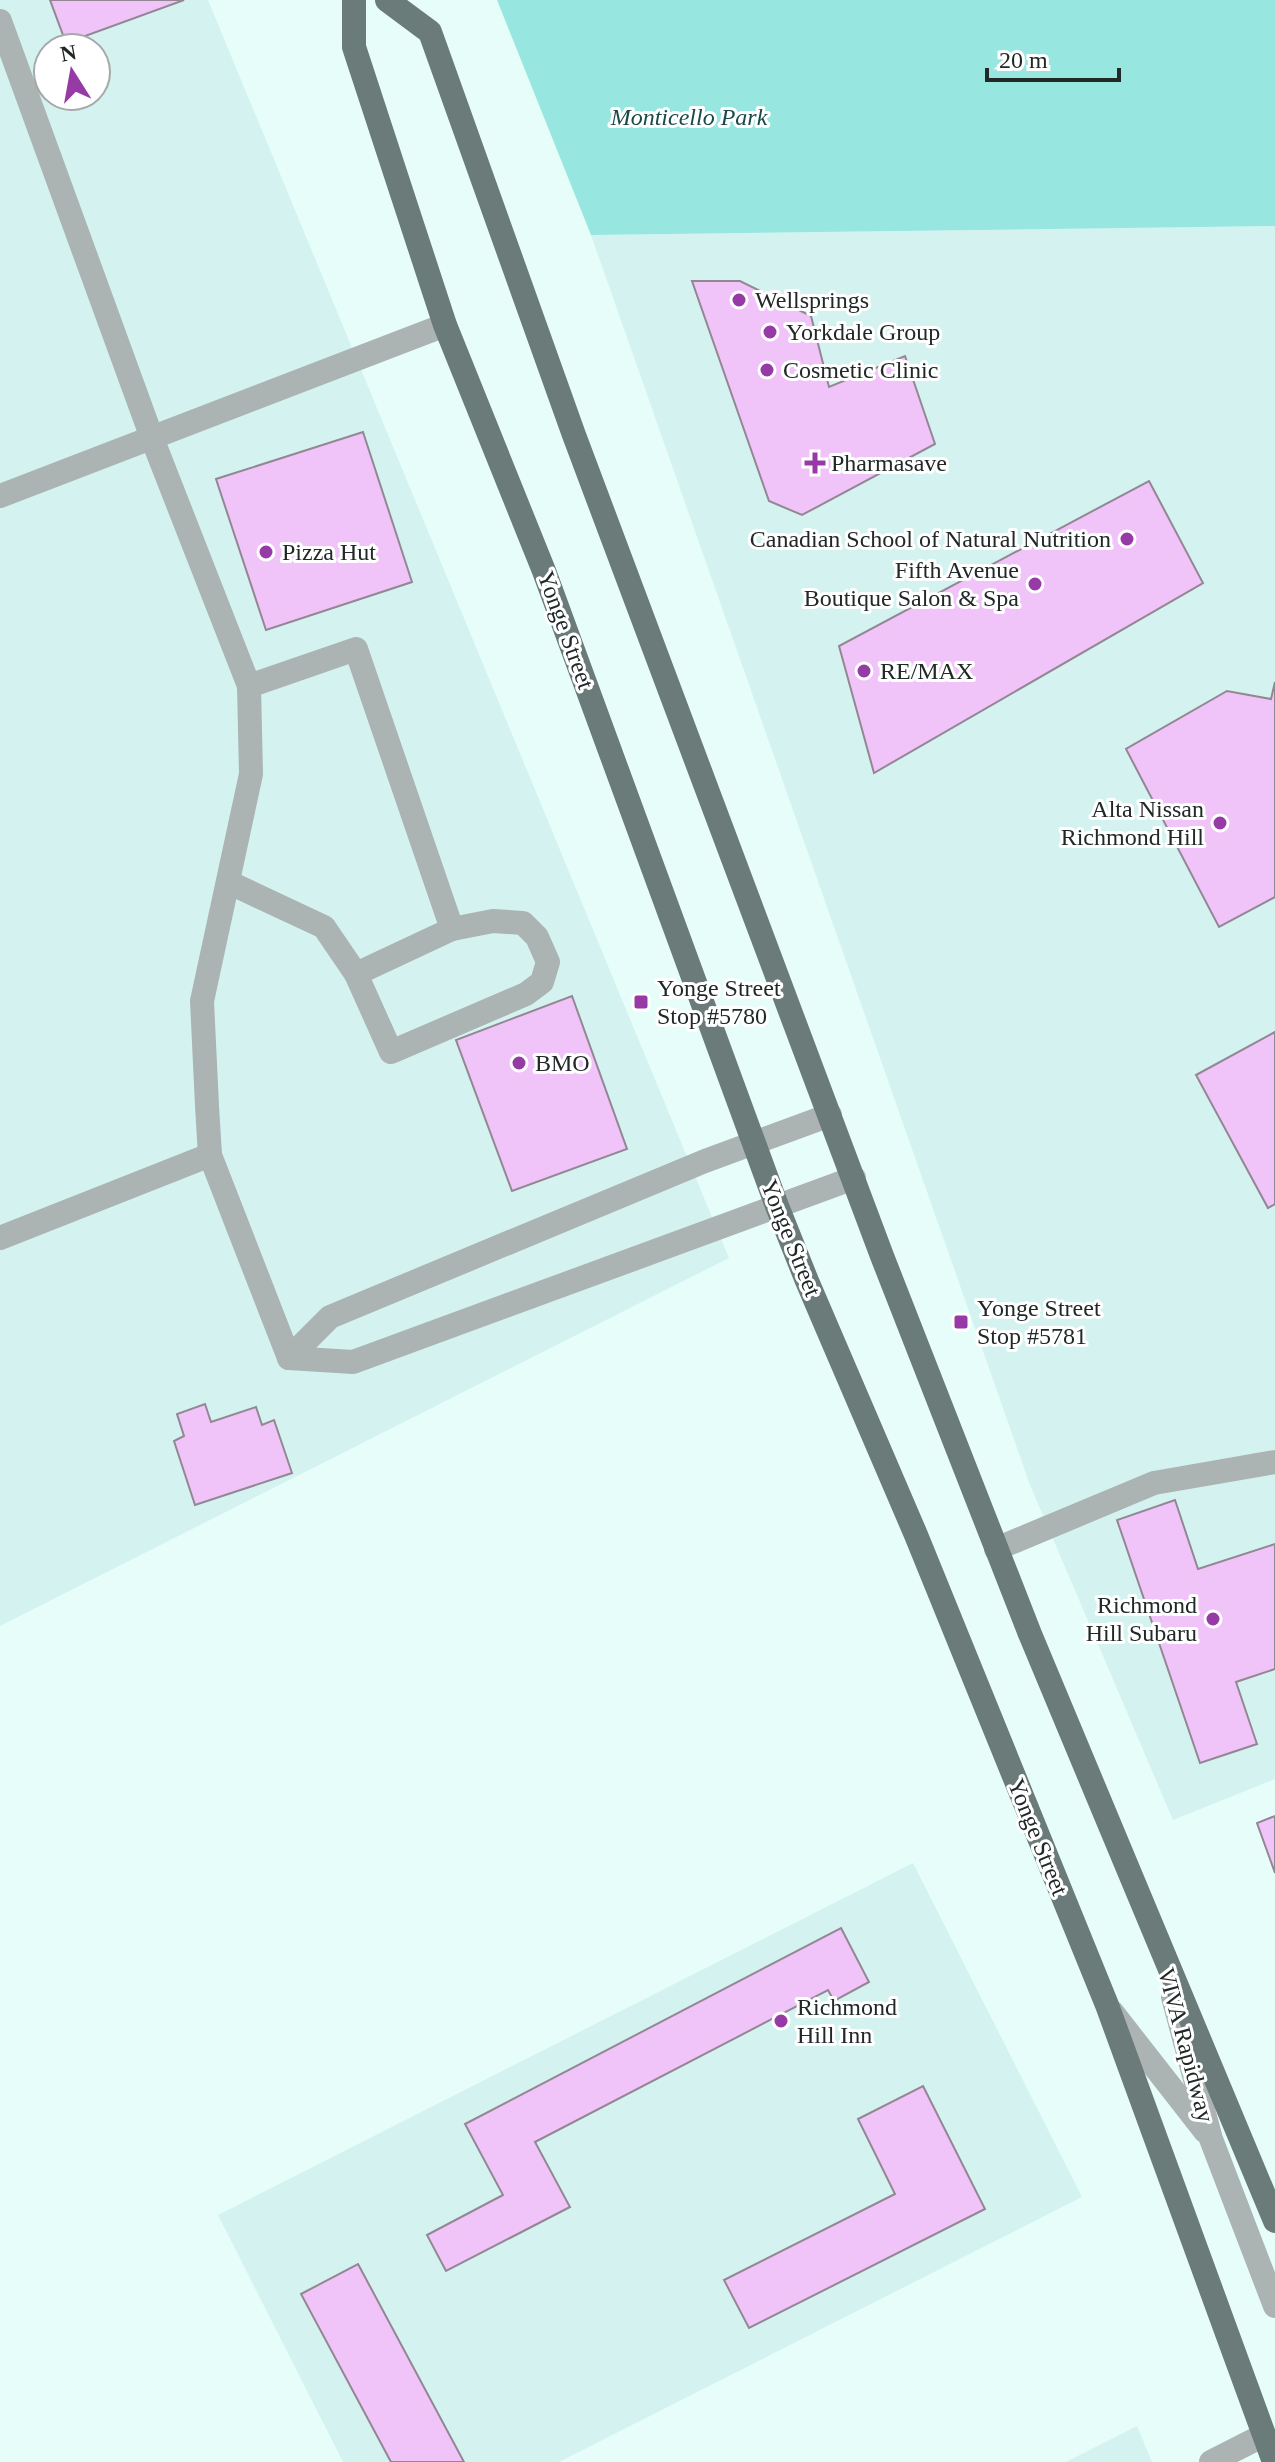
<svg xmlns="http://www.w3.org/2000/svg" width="1275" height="2462" font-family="'Times New Roman',serif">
<rect width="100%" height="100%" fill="#e7fdfa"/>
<!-- built -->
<g fill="#d4f3f0" fill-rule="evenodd">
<path d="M0 0H208L729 1258 0 1626ZM48 48H96V96H48Z"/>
<polygon points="1275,226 1275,1779 1173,1820 1030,1485 591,235"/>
<polygon points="913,1863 1082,2197 559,2462 343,2462 218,2215"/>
<polygon points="1137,2426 1152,2462 1066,2462"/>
</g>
<!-- green -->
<polygon fill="#97e6df" points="497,0 1275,0 1275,226 591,235"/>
<!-- building -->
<g fill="#f1c4f9" stroke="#928793" stroke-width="2">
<polygon points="50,0 184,0 66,43"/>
<polygon points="692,281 740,281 811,316 829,387 905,356 935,444 802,515 769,501"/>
<polygon points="363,432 412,582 266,630 216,479"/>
<polygon points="1149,481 1203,583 874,773 839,646"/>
<polygon points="1275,682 1275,897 1219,927 1126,749 1227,691 1271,699"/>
<polygon points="572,996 627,1149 512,1191 456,1040"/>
<polygon points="1275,1032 1275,1204 1268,1208 1196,1075"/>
<polygon points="205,1404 211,1422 256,1407 262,1425 274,1420 292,1473 195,1505 174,1441 184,1436 177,1414"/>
<polygon points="1175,1500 1198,1569 1275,1544 1275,1669 1236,1682 1257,1744 1200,1763 1117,1520"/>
<polygon points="1275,1816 1275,1873 1257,1823"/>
<polygon points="841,1928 869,1982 834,2001 828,1990 535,2142 570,2207 446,2271 427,2235 503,2195 465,2124"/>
<polygon points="923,2086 985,2209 749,2328 724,2280 895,2194 858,2119"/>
<polygon points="358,2264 464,2462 391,2462 301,2294"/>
</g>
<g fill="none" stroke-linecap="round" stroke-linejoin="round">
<!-- lane -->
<g stroke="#abb4b3" stroke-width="24">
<polyline points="0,21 152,438 249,686 251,774 202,1001 207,1106 210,1155 289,1358"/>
<polyline points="0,496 445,325"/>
<polyline points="228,882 324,927 356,974 452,929 356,649 249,686"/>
<polyline points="356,974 391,1052 526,994 542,982 548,962 537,937 523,923 493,921 452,929"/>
<polyline points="0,1238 210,1155"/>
<polyline points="289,1358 353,1362 854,1178"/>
<polyline points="289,1358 330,1317 705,1161 830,1115"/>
<polyline points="996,1549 1154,1483 1275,1462"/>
<polyline points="1173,1997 1211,2139 1275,2306"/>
<polyline points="1112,2012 1205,2131"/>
<polyline points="1211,2462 1264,2435"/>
</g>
<!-- primary -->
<g stroke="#6b7b79" stroke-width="24">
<polyline points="354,0 354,47 445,325 544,571 777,1206 807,1281 916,1535 1107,2005 1274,2462"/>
<polyline points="387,0 430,32 574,435 882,1256 1030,1634 1275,2221"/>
</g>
</g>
<!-- markers -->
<g fill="#963ba5" stroke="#fff" stroke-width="3">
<circle cx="739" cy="300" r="8"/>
<circle cx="770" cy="332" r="8"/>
<circle cx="767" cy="370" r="8"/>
<path d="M811 451h8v8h8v8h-8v8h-8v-8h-8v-8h8z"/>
<circle cx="1127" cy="539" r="8"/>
<circle cx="266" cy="552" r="8"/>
<circle cx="1035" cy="584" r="8"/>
<circle cx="864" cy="671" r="8"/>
<circle cx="1220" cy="823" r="8"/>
<rect x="633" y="994" width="16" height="16" rx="4"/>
<circle cx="519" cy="1063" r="8"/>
<rect x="953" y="1314" width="16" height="16" rx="4"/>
<circle cx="1213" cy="1619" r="8"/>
<circle cx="781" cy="2021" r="8"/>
</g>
<g text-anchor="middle" stroke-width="6" stroke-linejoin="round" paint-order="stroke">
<!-- park labels -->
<g font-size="24" font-style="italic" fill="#174b47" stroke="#fff">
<text x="689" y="125">Monticello Park</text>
</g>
<!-- poi labels -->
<g font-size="24" fill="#212928" stroke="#fff" text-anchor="start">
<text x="755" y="308">Wellsprings</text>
<text x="786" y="340">Yorkdale Group</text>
<text x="783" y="378">Cosmetic Clinic</text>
<text x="831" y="471">Pharmasave</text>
<text x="1111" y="547" text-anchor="end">Canadian School of Natural Nutrition</text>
<text x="282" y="560">Pizza Hut</text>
<text x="1019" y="578" text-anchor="end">Fifth Avenue<tspan x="1019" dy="28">Boutique Salon &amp; Spa</tspan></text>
<text x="880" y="679">RE/MAX</text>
<text x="1204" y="817" text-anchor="end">Alta Nissan<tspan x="1204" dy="28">Richmond Hill</tspan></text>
<text x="657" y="996">Yonge Street<tspan x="657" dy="28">Stop #5780</tspan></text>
<text x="535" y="1071">BMO</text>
<text x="977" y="1316">Yonge Street<tspan x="977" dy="28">Stop #5781</tspan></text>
<text x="1197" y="1613" text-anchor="end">Richmond<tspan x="1197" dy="28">Hill Subaru</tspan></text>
<text x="797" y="2015">Richmond<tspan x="797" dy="28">Hill Inn</tspan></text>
</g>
<!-- street labels -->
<g font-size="24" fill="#212928" stroke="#fff">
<text transform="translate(566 630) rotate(70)" y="8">Yonge Street</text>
<text transform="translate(791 1238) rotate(68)" y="8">Yonge Street</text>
<text transform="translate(1038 1837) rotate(68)" y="8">Yonge Street</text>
<text transform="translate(1186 2045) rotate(75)" y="8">VIVA Rapidway</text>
</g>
</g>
<!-- north arrow -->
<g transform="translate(72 72) rotate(349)"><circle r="38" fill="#ffffff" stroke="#a6a9a9" stroke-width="2"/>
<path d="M0-6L14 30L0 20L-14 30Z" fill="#963ba5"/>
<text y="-12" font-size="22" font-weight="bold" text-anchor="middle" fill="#212928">N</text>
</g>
<!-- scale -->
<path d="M987 68v12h132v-12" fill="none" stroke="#212928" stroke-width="4"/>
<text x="999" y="68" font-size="24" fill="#212928" stroke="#ffffff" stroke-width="6" paint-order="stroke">20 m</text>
</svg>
